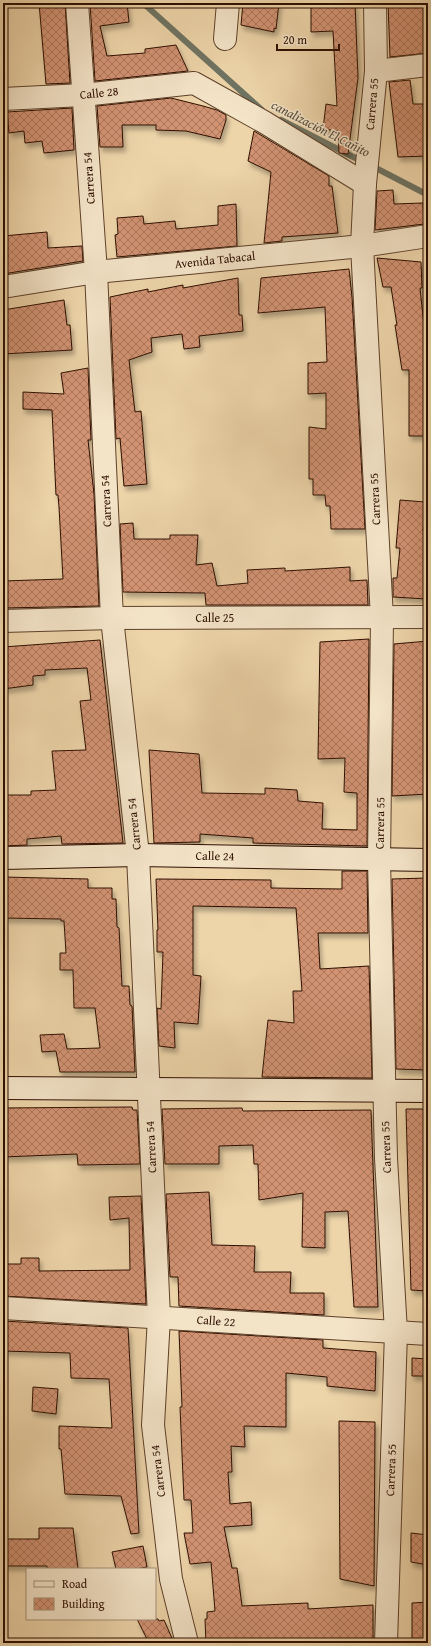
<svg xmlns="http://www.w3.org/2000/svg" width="431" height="1646" font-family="'Gentium Book Plus',serif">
<defs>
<pattern id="building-cross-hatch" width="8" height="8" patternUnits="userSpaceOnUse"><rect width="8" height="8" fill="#d29373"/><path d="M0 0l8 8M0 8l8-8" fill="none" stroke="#ab765c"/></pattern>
<filter id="shadow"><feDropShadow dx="2.5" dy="4.5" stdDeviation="2" flood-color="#0004"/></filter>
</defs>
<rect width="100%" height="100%" fill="#edd4a9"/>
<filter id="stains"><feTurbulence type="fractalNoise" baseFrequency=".005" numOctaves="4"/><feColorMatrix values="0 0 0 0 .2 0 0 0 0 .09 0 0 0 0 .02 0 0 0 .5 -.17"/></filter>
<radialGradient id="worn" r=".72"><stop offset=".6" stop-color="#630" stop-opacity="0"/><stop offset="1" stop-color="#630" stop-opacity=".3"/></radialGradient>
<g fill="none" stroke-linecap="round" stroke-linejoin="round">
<!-- stream -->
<g stroke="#6f7463" stroke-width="6">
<polyline points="143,3 262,110"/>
<polyline points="281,120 363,162"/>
<polyline points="372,166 428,195"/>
</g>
</g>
<!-- building -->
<g fill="url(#building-cross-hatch)" stroke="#2e0f00" filter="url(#shadow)">
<polygon points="39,3 65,3 70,83 46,84"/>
<polygon points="90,3 127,3 129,22 100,26 107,56 145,53 145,49 176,45 188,71 95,81"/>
<polygon points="243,3 279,3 276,29 274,28 274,32 241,25"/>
<polygon points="311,3 355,3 358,78 348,154 339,153 338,131 323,129 326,104 337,106 333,31 311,32"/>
<polygon points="388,3 409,3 409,6 425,4 428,53 390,57"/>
<polygon points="410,80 413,104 423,104 426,138 428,138 428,156 398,157 389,82"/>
<polygon points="171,98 203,106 217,110 226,115 226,120 220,139 186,131 156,130 156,125 122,125 123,147 100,147 97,106"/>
<polygon points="72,108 74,150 44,153 42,141 25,143 24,131 9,133 7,112"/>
<polygon points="254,131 329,176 329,186 332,186 338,233 282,237 282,241 264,243 271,172 248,161"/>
<polygon points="393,190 394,204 423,203 424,224 375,230 377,191"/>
<polygon points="236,204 237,246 117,257 115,235 118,234 117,218 143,216 144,224 175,221 176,229 218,225 218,206"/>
<polygon points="47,232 48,248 82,246 83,261 3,274 3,236"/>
<polygon points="377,258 421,262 422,288 420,288 424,326 428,326 428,436 409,436 409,370 402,370 395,325 397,325 391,287 383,287"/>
<polygon points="349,269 352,297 365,529 331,529 330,506 326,506 325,495 313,495 313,479 309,479 309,427 326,429 326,393 308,394 308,363 327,362 325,307 258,313 261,278"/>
<polygon points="238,278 239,315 242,315 243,331 199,336 200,347 184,349 182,334 151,338 152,352 129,360 135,412 141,411 147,484 124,486 120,438 116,439 110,297 148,289 148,292 183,285 183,288"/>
<polygon points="64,300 67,325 70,325 72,350 3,354 3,310"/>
<polygon points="88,368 91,440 88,440 94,494 99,606 3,608 3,581 63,579 59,507 58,495 56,495 52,410 23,409 23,392 64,394 61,373"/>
<polygon points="400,500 425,502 423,531 428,532 428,587 427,599 393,597 393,578 397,578 400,548 396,548"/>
<polygon points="133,523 134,539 170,539 170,535 198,535 196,565 212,563 217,586 248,583 247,570 285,568 285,571 350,567 350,581 367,580 368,605 206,605 205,593 123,592 120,524"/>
<polygon points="369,639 367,846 253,843 253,838 200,834 200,842 154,843 149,750 199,754 202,793 265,794 265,788 297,790 298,801 323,803 322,829 357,830 357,793 344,792 345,758 318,759 320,642"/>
<polygon points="100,640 123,843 62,844 61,836 27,839 27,845 3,846 3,795 31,795 31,791 56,790 52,751 86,750 80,701 91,700 87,668 45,670 45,675 33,676 33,685 3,689 3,647"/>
<polygon points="428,641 428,794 392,796 394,644"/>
<polygon points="342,871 367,871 368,933 318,933 320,969 369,966 372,1078 262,1077 268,1020 294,1023 293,991 302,991 296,908 193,906 193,975 201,976 198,1024 174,1022 175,1048 159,1046 157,1008 161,1009 163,952 157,952 157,930 158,930 156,879 271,880 271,888 342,889"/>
<polygon points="3,877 88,879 88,888 112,888 112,899 116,899 117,927 119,928 122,986 129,986 130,1005 132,1006 135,1072 60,1072 56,1051 42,1052 40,1035 64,1034 67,1049 100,1048 95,1008 74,1008 73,970 60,970 60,953 66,953 64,921 61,921 61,919 3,918"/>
<polygon points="428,878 428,1070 396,1069 392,879"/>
<polygon points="132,1107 133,1110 137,1110 140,1164 78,1165 77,1154 3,1157 3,1108"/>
<polygon points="242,1108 243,1111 371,1110 378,1307 354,1307 348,1211 325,1212 325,1248 302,1247 303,1193 259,1200 258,1164 254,1164 253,1145 219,1146 219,1164 165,1164 162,1109"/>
<polygon points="406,1109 428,1109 428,1136 424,1136 424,1204 428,1204 428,1291 411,1290"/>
<polygon points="209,1192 212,1245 255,1246 254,1272 291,1272 290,1293 324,1293 324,1315 179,1306 178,1277 170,1277 166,1194"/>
<polygon points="141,1196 146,1304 3,1296 3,1264 21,1264 21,1258 39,1258 39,1271 130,1270 129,1218 110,1220 109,1197"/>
<polygon points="3,1321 128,1328 139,1533 131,1534 121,1496 65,1494 61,1449 59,1449 59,1426 112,1428 109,1379 71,1378 70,1353 3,1351"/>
<polygon points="179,1331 323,1340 323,1348 376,1352 375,1391 327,1386 327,1377 286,1373 286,1427 244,1426 245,1447 231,1446 232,1472 228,1472 230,1504 251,1502 252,1525 224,1527 232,1568 237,1568 242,1606 308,1603 308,1609 373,1605 373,1643 206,1643 205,1619 207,1619 207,1612 215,1611 211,1562 190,1564 184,1533 193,1533 191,1500 184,1500 180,1407 182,1407"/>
<polygon points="412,1358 428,1359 428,1376 412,1376"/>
<polygon points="33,1387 58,1389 56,1414 32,1411"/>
<polygon points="339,1421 375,1422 374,1586 340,1579"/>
<polygon points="39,1528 73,1528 78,1569 47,1569 47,1566 3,1566 3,1539 39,1539"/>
<polygon points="411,1533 428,1535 428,1565 411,1562"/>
<polygon points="143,1546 147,1567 136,1569 116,1569 112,1552"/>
<polygon points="428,1602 428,1643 412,1643 412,1603"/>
<polygon points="137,1619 158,1619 159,1621 164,1620 174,1643 149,1643"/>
</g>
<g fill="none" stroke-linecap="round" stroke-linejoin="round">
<defs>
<g id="minor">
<polyline points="77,3 96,272 112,618 138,855 159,1317 153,1425 171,1579 187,1643"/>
<polyline points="375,3 376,71 365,184 362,246 382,618 379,860 386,1158 396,1332 386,1643"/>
<polyline points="225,39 228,3"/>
<polyline points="376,71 428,65"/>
<polyline points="3,99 83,95 194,83 264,122 365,184"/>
<polyline points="3,621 112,618 428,617"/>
<polyline points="3,1308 428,1334"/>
</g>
<polyline id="tertiary" points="3,287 96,272 362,246 428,236"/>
<g id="secondary">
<polyline points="3,858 138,855 428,860"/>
<polyline points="3,1088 428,1091"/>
</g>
</defs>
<!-- minor casing -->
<use href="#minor" stroke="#5e402a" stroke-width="24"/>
<!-- tertiary casing -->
<use href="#tertiary" stroke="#5e402a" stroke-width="24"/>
<!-- secondary casing -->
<use href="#secondary" stroke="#2e0f00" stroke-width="24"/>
<!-- minor -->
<use href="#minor" stroke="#f3e3c7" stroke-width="22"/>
<!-- tertiary -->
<use href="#tertiary" stroke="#f3e3c7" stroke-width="22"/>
<!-- secondary -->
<use href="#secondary" stroke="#f3e3c7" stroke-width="22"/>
</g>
<g text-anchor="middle" stroke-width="3" stroke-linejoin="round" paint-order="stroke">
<!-- street labels -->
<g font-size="12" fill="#2e0f00" stroke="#f3e3c7">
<text transform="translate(99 93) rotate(-6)" y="4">Calle 28</text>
<text transform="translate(372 104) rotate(-85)" y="4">Carrera 55</text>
<text transform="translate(89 178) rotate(-94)" y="4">Carrera 54</text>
<text transform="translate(215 260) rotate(-6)" y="4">Avenida Tabacal</text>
<text transform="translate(375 499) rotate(-93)" y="4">Carrera 55</text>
<text transform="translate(106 501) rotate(-93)" y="4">Carrera 54</text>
<text x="215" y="622">Calle 25</text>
<text transform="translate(380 823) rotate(-89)" y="4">Carrera 55</text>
<text transform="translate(134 824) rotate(-96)" y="4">Carrera 54</text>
<text transform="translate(215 856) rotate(1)" y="4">Calle 24</text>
<text transform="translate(151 1147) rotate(-93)" y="4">Carrera 54</text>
<text transform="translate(386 1147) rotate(-92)" y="4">Carrera 55</text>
<text transform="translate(216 1321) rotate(4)" y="4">Calle 22</text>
<text transform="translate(391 1470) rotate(-88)" y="4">Carrera 55</text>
<text transform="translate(158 1471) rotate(-97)" y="4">Carrera 54</text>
</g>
<!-- water labels -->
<g font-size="13" font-style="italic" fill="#544a3a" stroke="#f3e3c7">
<text transform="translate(321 128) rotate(27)" y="5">canalización El Cañito</text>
</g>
</g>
<!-- margin -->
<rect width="431" height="1646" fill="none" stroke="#edd4a9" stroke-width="16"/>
<rect x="4" y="4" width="423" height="1638" fill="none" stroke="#2e0f00" stroke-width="2"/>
<rect x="8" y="8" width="415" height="1630" fill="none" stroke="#2e0f00"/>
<!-- legend -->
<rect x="26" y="1568" width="130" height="52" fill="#f3e3c7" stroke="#a48e77"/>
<rect x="34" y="1581" width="20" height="6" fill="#f3e3c7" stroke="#a48e77"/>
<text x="62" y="1588" font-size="12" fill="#2e0f00">Road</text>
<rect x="34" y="1598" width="20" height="12" fill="url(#building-cross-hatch)" stroke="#a48e77"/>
<text x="62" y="1608" font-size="12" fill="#2e0f00">Building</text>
<!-- scale -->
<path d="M277 44v6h62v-6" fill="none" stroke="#2e0f00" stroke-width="2"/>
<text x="283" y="44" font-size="12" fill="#2e0f00" stroke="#f3e3c7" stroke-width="3" paint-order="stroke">20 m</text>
<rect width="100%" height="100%" filter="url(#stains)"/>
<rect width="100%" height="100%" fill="url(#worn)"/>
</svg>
